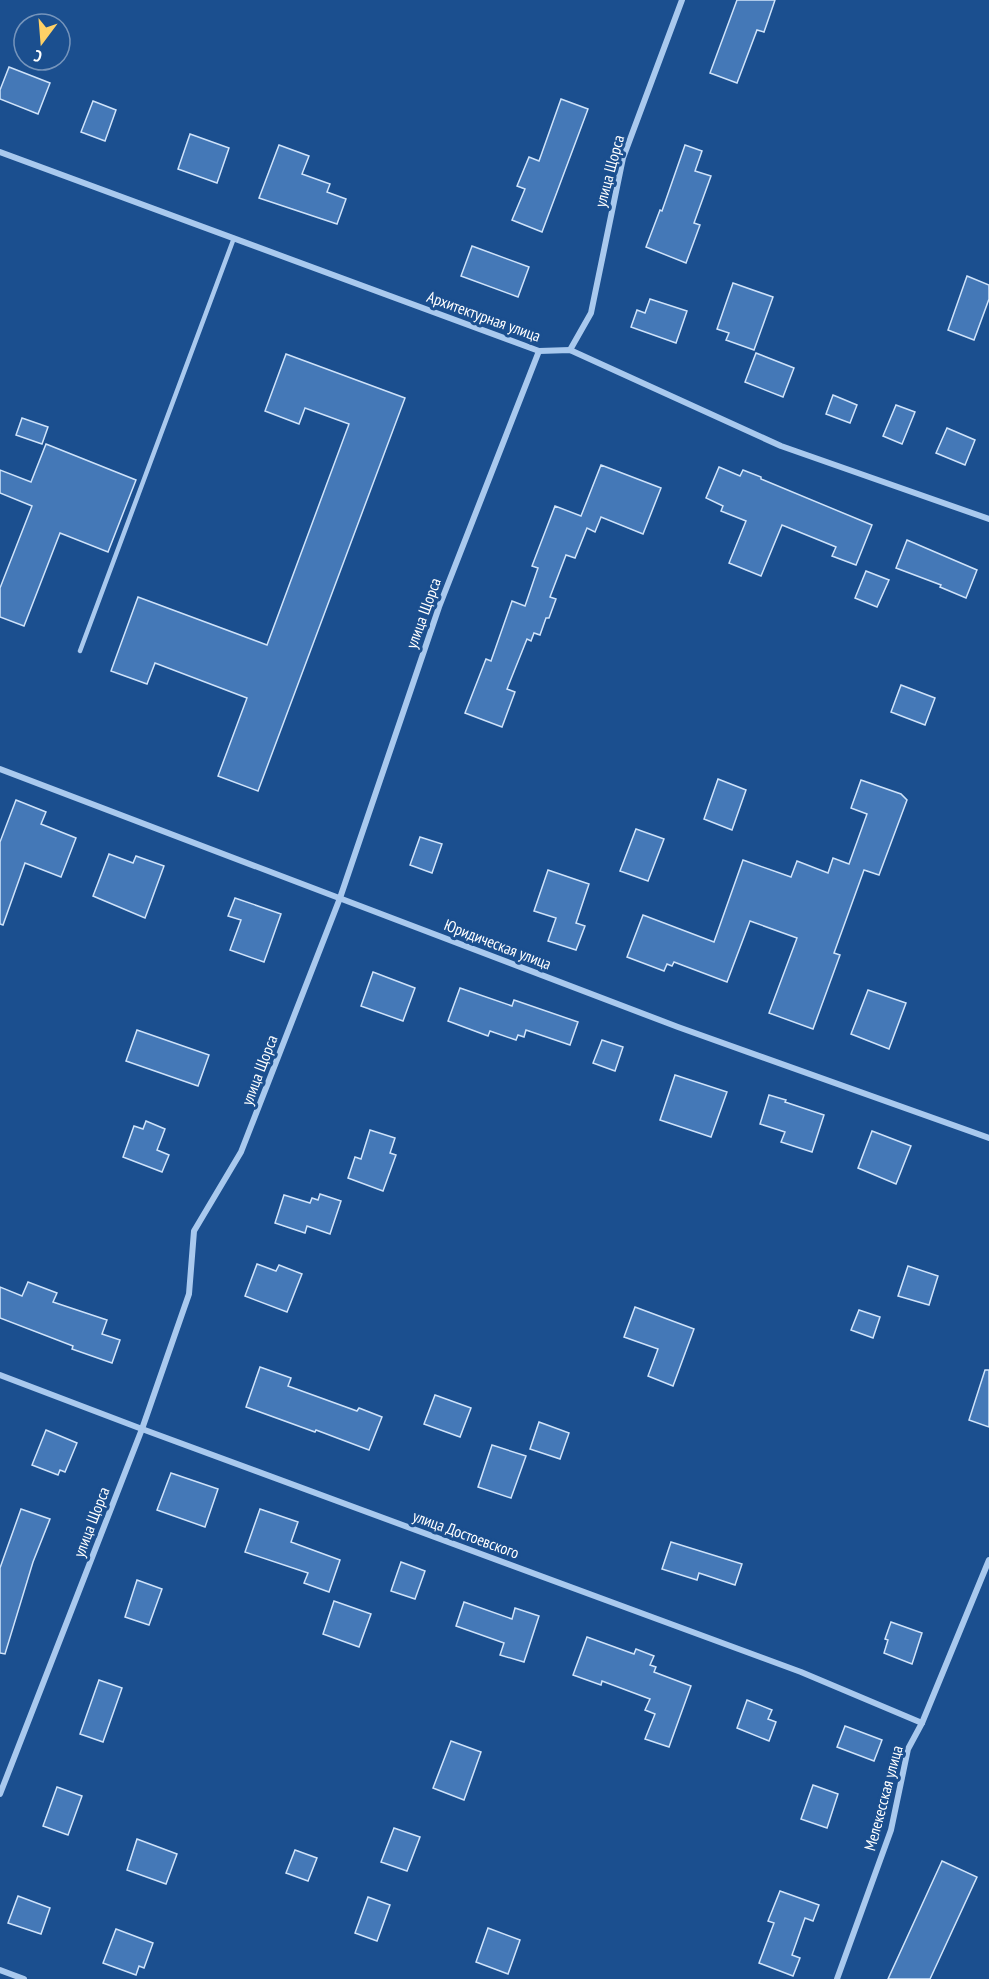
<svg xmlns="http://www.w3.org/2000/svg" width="989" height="1979" font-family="'PT Sans Narrow',sans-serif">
<rect width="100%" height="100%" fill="#1b4f8f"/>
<!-- building -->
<g fill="#4478b7" stroke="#cfe3fa" stroke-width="1.5">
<polygon points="737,0 775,0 764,32 757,30 737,83 710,73"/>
<polygon points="9,67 50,83 38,114 0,99 0,90"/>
<polygon points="561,99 588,109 542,232 512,220 525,189 517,186 529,157 539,161"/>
<polygon points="93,101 116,110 105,141 81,132"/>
<polygon points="190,134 229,148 217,183 178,169"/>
<polygon points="279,145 309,156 302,174 330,184 327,192 346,199 337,224 259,198"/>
<polygon points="685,145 702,151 695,171 711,176 694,223 700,225 686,263 646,247 660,210 662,211"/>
<polygon points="472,246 529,267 518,297 461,276"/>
<polygon points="967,276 989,285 989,299 974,340 948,330"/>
<polygon points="733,283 773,297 754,350 726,340 729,333 717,329"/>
<polygon points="650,299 687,311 676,343 631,327 637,310 645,313"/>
<polygon points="756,353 794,368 783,397 745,382"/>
<polygon points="286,354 405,398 258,791 218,776 247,698 155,663 147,684 111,671 138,597 267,645 349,424 305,408 299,424 265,411"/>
<polygon points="833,395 857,405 850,423 826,414"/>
<polygon points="896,405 915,412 902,444 883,436"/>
<polygon points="22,418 48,427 42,444 16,435"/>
<polygon points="947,428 975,440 965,465 936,453"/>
<polygon points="46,444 136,480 108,552 60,533 24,626 0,617 0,588 32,506 0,493 0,470 31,482"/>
<polygon points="601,465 661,488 643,534 601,517 595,532 587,528 575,558 566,555 550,597 556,599 549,618 546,618 540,635 534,633 531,641 527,639 507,689 515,692 502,727 465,713 486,659 491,661 512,601 525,606 538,568 532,566 555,506 581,516"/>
<polygon points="719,467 740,476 743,470 761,477 761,479 872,525 856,565 832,556 836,547 782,525 761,576 729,563 746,521 721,511 723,506 706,498"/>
<polygon points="907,540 977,570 966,598 940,587 941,585 896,568"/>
<polygon points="866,571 889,580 877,607 855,598"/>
<polygon points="901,685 935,698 925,725 891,712"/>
<polygon points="718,779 746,790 732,830 704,819"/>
<polygon points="861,780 901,794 907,800 879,875 864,870 834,953 840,955 813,1029 769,1013 797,938 750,921 727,982 674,962 672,966 667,964 664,971 627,957 643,915 714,942 743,860 791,877 797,861 828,873 833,858 849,864 867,814 851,808"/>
<polygon points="16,800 46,812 41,824 76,838 61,877 25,863 3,925 0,924 0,842"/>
<polygon points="636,829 664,839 648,881 620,871"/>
<polygon points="420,837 442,844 432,873 410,865"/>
<polygon points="109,854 133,863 136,856 164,866 145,918 93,896"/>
<polygon points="548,870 589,884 576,923 585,926 576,950 548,941 556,918 534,911"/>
<polygon points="235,898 281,914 264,962 230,950 241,920 228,916"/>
<polygon points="373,972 415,988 403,1021 361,1006"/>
<polygon points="460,988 512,1006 514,1000 578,1022 570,1045 526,1030 524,1037 518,1035 516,1040 490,1031 488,1036 448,1021"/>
<polygon points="868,990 906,1003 889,1049 851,1034"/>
<polygon points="137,1030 209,1055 198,1086 126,1061"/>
<polygon points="602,1040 623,1047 615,1071 593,1063"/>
<polygon points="675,1075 727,1092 711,1137 660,1120"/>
<polygon points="769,1095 786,1100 785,1102 824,1115 812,1152 781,1142 785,1132 760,1124"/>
<polygon points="146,1121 165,1129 157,1150 169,1155 162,1172 123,1157 134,1126 143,1129"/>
<polygon points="370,1130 395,1138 390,1153 396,1155 383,1191 348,1178 355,1157 361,1159"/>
<polygon points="872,1131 911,1146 896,1184 858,1168"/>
<polygon points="320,1194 341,1201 330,1234 307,1226 305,1233 275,1223 284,1195 310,1203 312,1198 318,1200"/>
<polygon points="257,1264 276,1271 279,1265 302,1274 287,1312 245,1296"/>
<polygon points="908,1266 938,1276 929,1305 898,1296"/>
<polygon points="28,1282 57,1293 53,1302 107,1320 102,1334 120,1340 112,1363 72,1349 73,1346 0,1318 0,1287 22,1296"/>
<polygon points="635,1307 694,1329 673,1386 648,1376 658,1349 624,1337"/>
<polygon points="859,1310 880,1317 873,1338 851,1330"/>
<polygon points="260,1367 291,1378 288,1386 357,1411 359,1408 382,1417 369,1450 316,1430 315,1432 246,1407"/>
<polygon points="985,1370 989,1370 989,1427 969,1420"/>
<polygon points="435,1395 471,1408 460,1437 424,1424"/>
<polygon points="539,1422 569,1433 560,1459 530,1449"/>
<polygon points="46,1430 77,1443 65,1472 60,1470 58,1475 32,1465"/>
<polygon points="492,1445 526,1456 511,1498 478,1487"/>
<polygon points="171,1473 218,1489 205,1527 157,1510"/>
<polygon points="21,1509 50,1519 33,1562 5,1654 0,1653 0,1568"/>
<polygon points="260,1509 298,1522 291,1542 340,1560 329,1592 304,1583 308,1573 245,1552"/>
<polygon points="671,1542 742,1564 735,1585 699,1573 697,1580 662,1569"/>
<polygon points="401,1562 425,1571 415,1599 391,1591"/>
<polygon points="137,1580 162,1589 149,1625 125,1617"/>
<polygon points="334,1601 371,1614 359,1647 323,1634"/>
<polygon points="464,1602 512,1619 515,1608 539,1616 524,1662 500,1655 504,1643 456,1626"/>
<polygon points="891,1622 922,1633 912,1664 884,1653 888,1640 885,1639"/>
<polygon points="587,1637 634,1654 636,1649 654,1656 650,1665 656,1667 654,1672 691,1686 669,1747 645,1739 655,1714 645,1710 650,1699 602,1681 601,1685 573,1675"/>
<polygon points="99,1680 122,1688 103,1742 80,1734"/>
<polygon points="747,1700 772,1710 768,1719 776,1722 769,1741 737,1728"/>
<polygon points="845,1726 882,1740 874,1761 837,1747"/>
<polygon points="451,1741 481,1752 464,1800 433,1788"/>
<polygon points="813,1785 838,1794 827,1828 801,1819"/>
<polygon points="57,1787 82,1796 68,1835 43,1826"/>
<polygon points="394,1828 420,1837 407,1871 381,1862"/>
<polygon points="137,1839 177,1854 166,1884 127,1870"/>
<polygon points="295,1850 317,1858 308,1881 286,1873"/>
<polygon points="942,1861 977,1877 930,1979 888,1979"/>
<polygon points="780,1891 819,1905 813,1921 805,1918 792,1955 800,1958 793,1976 759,1963 774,1923 768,1921"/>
<polygon points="18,1896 50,1908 41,1934 8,1923"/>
<polygon points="368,1897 390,1905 377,1941 355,1933"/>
<polygon points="488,1928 520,1940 508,1974 476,1962"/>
<polygon points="116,1929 153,1943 144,1968 139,1966 136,1975 103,1963"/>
</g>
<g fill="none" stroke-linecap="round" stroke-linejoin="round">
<!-- lane -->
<polyline stroke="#a9c9ee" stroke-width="4.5" points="80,651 234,238"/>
<!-- street -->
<g stroke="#a9c9ee" stroke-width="6">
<polyline points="0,152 539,351 570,350 781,446 989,519"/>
<polyline points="570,350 591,313 623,158 682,0"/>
<polyline points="0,769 678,1027 989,1138"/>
<polyline points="0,1375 142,1429 801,1672 922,1723"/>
<polyline points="0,1794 142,1429 189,1294 194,1231 241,1152 340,898 439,607 539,351"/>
<polyline points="0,1970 24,1979"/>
<polyline points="837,1979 891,1830 908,1749 922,1723 989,1560"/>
</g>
</g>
<g text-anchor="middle" stroke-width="6" stroke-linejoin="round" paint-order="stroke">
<!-- street labels -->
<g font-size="16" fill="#fff" stroke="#1b4f8f">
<text transform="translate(609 171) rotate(-75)" y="6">улица Щорса</text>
<text transform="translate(484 316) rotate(20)" y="6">Архитектурная улица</text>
<text transform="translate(423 613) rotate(-70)" y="6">улица Щорса</text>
<text transform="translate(498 944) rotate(21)" y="6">Юридическая улица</text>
<text transform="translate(259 1070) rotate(-69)" y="6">улица Щорса</text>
<text transform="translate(91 1522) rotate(-69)" y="6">улица Щорса</text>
<text transform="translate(466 1534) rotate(20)" y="6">улица Достоевского</text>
<text transform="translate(883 1798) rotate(-75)" y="6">Мелекесская улица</text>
</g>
</g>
<!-- north arrow -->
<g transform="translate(42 42) rotate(196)"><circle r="28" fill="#1b4f8f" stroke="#7695bc" stroke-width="1.5"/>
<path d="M0-4.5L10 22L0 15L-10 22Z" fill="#ffd166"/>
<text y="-9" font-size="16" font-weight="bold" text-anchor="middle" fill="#ffffff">С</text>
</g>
</svg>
